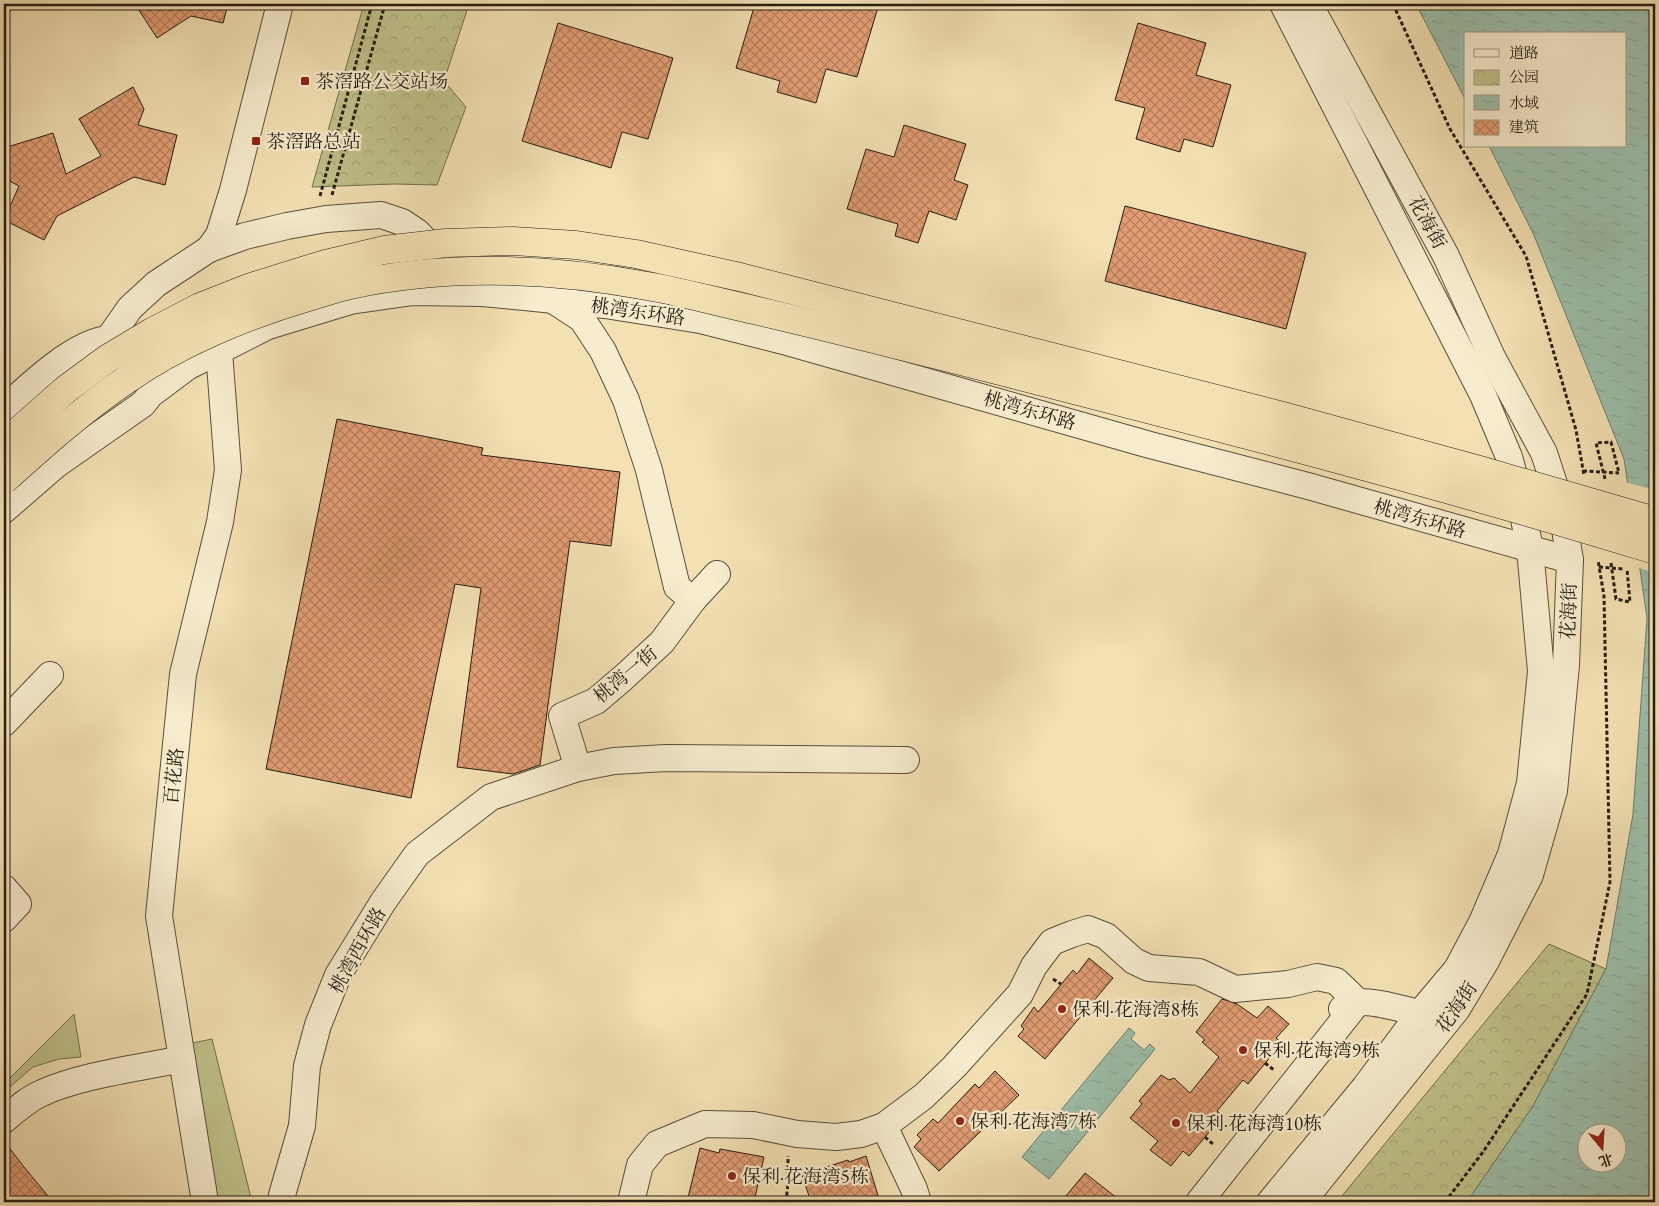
<svg xmlns="http://www.w3.org/2000/svg" width="1659" height="1206" font-family="'EB Garamond','Noto Serif SC',serif">
<defs>
<pattern id="park-crowns" width="20" height="18" patternUnits="userSpaceOnUse" patternTransform="scale(1.25)"><rect width="20" height="18" fill="#c0c18a"/><path d="M2 6a3 3 0 1 1 6 0M12 15a3 3 0 1 1 6 0" fill="none" stroke="#a5a576"/></pattern>
<pattern id="water-ripples" width="26" height="14" patternUnits="userSpaceOnUse" patternTransform="scale(1.25)"><rect width="26" height="14" fill="#9cbeaa"/><path d="M2 4q2-2 4 0t4 0M15 11q2-2 4 0t4 0" fill="none" stroke="#86a391"/></pattern>
<pattern id="building-cross-hatch" width="8" height="8" patternUnits="userSpaceOnUse" patternTransform="scale(1.25)"><rect width="8" height="8" fill="#e29d73"/><path d="M0 0l8 8M0 8l8-8" fill="none" stroke="#b77f5d"/></pattern>
</defs>
<rect width="100%" height="100%" fill="#f3e1b4"/>
<filter id="stains"><feTurbulence type="fractalNoise" baseFrequency=".004" numOctaves="4"/><feColorMatrix values="0 0 0 0 .2 0 0 0 0 .09 0 0 0 0 .02 0 0 0 .5 -.17"/></filter>
<radialGradient id="worn" r=".72"><stop offset=".6" stop-color="#630" stop-opacity="0"/><stop offset="1" stop-color="#630" stop-opacity=".3"/></radialGradient>
<!-- grass -->
<g fill="#c0c18a" stroke="#726f4f">
<polygon points="74,1014 81,1057 59,1059 33,1067 4,1092 4,1084"/>
<polygon points="212,1039 252,1202 216,1202 178,1046"/>
</g>
<!-- park -->
<g fill="url(#park-crowns)" stroke="#726f4f">
<polygon points="364,4 469,4 444,81 466,107 437,185 394,184 312,187"/>
<polygon points="1549,944 1606,969 1533,1106 1467,1202 1337,1202"/>
</g>
<!-- water -->
<g fill="url(#water-ripples)" stroke="#6c7e6e" fill-rule="evenodd">
<path d="M1416 4H1655V1202H1467L1533 1106 1606 969 1633 814 1647 618 1624 459 1533 233 1489 146H1625V34H1465V99ZM1586 1134H1616V1164H1586Z"/>
<polygon points="1129,1028 1135,1033 1131,1039 1144,1050 1150,1044 1155,1049 1049,1179 1022,1157"/>
</g>
<!-- pier -->
<polygon fill="#f3e1b4" points="1625,482 1655,490 1655,573 1637,567"/>
<!-- building -->
<g fill="url(#building-cross-hatch)" stroke="#251d14">
<polygon points="135,4 228,4 223,23 191,16 157,38"/>
<polygon points="755,4 879,4 857,77 826,69 816,103 777,92 780,81 736,68"/>
<polygon points="558,23 673,58 648,139 622,132 611,168 522,141"/>
<polygon points="1138,23 1206,43 1196,75 1231,85 1213,147 1184,139 1180,152 1136,139 1145,108 1115,100"/>
<polygon points="133,87 144,109 138,125 177,135 165,185 134,177 57,216 44,240 4,220 19,186 4,178 4,148 53,133 66,174 101,156 79,119"/>
<polygon points="904,125 966,144 954,180 968,185 956,220 929,211 918,243 895,236 898,224 847,209 866,149 894,157"/>
<polygon points="1125,206 1306,253 1286,329 1105,281"/>
<polygon points="337,419 483,448 481,455 620,472 611,546 570,541 540,765 513,774 457,767 481,588 455,584 411,798 266,769"/>
<polygon points="1089,958 1113,978 1045,1059 1018,1036 1024,1029 1021,1026 1034,1007 1038,1012 1073,970 1077,974"/>
<polygon points="1222,999 1237,1004 1257,1018 1268,1006 1289,1024 1276,1038 1282,1043 1248,1084 1243,1080 1217,1111 1223,1116 1189,1156 1183,1151 1171,1166 1150,1150 1158,1141 1130,1118 1142,1104 1139,1101 1161,1075 1169,1080 1174,1078 1190,1093 1219,1057 1202,1042 1205,1040 1196,1032"/>
<polygon points="995,1071 1019,1095 939,1171 914,1147 921,1139 917,1135 933,1119 938,1123 975,1084 979,1088"/>
<polygon points="4,1141 24,1167 53,1202 4,1202"/>
<polygon points="700,1148 719,1153 720,1149 764,1157 754,1202 687,1202"/>
<polygon points="866,1156 880,1202 811,1202 802,1175 848,1160 849,1162"/>
<polygon points="1085,1173 1122,1202 1061,1202"/>
</g>
<g fill="none" stroke-linecap="round" stroke-linejoin="round">
<defs>
<g id="minor">
<polyline points="209,249 245,236 287,226 326,219 381,215 402,222 417,232 443,259 469,281"/>
<polyline points="109,338 130,308 156,284 209,249 219,235 233,190 280,4"/>
<polyline points="151,394 187,367 268,326 350,301 413,292 483,293 605,305 700,320 787,342 1150,445 1308,486 1570,560"/>
<path d="M4 409C29 386 73 343 108 339 117 338 123 342 130 346 138 351 145 359 148 369 154 386 155 390 143 404L57 464 4 510"/>
<polyline points="693,600 717,574"/>
<polyline points="4,723 50,675"/>
<polyline points="578,768 614,761 666,758 906,760"/>
<polyline points="4,888 18,904 4,919"/>
<path d="M1342 1009C1346 1007 1351 1004 1356 1003 1370 999 1420 1013 1434 1018"/>
<path d="M4 1120C16 1110 28 1099 42 1093 81 1075 139 1068 182 1059"/>
<polyline points="884,1126 914,1189 918,1202"/>
<polyline points="205,1202 159,916 183,674 220,522 228,470 219,351"/>
<polyline points="282,1202 282,1195 302,1126 307,1066 318,1025 338,975 383,902 417,854 491,797 578,768 562,716 596,701 623,678 662,642 693,600 677,587 649,470 626,400 603,351 582,319 556,302"/>
<polyline points="631,1202 640,1165 657,1144 705,1124 753,1125 797,1134 836,1137 861,1134 884,1126 924,1096 954,1067 1020,994 1034,966 1052,942 1072,934 1088,929 1106,936 1134,961 1149,968 1199,972 1235,989 1288,984 1317,977 1336,981 1358,1002 1199,1202"/>
<polyline points="1270,1202 1365,1087 1420,1013 1457,969 1482,922 1511,854 1530,783 1541,671 1530,549 1519,494 1509,457 1483,395 1283,4"/>
<polyline points="1302,1202 1457,1009 1486,961 1530,875 1554,791 1566,665 1570,560 1561,505 1544,453 1492,357 1446,256 1309,4"/>
</g>
</defs>
<!-- minor casing -->
<use href="#minor" stroke="#584e3c" stroke-width="28"/>
<!-- path -->
<g stroke="#251d14" stroke-width="3" stroke-dasharray="4 2.5" stroke-linecap="butt">
<polyline points="1393,4 1450,129 1526,256 1576,430 1584,475"/>
<polyline points="332,195 385,4"/>
<polyline points="320,196 372,4"/>
<polyline points="1583,471 1619,473"/>
<polyline points="1599,567 1623,569"/>
<polyline points="1053,979 1061,984"/>
<polyline points="1265,1063 1274,1070"/>
<polyline points="1205,1137 1214,1145"/>
<polyline points="786,1202 788,1183 788,1156"/>
<polyline points="1445,1202 1483,1152 1587,994 1610,882 1604,596 1598,560"/>
</g>
<!-- minor -->
<use href="#minor" stroke="#f7ecce" stroke-width="26"/>
<defs>
<g id="major-bridge">
<polyline points="4,444 65,390 107,359 152,332 200,307 251,287 325,264 384,250 446,243 513,241 576,245 636,254 740,277 1283,416 1483,471 1655,521"/>
<path d="M4 480C43 445 82 410 126 380 178 343 247 315 308 297 322 293 336 288 350 285 448 264 549 268 647 286 678 291 709 300 741 307 829 327 917 350 1004 372 1222 428 1440 484 1655 550"/>
</g>
</defs>
<!-- major-bridge casing -->
<use href="#major-bridge" stroke="#251d14" stroke-width="29" stroke-linecap="butt"/>
<!-- path-bridge -->
<g stroke="#251d14" stroke-width="3" stroke-dasharray="4 2.5" stroke-linecap="butt">
<polyline points="1605,479 1596,443 1611,442 1619,473"/>
<polyline points="1611,563 1616,599 1630,602 1627,569"/>
</g>
<!-- major-bridge -->
<use href="#major-bridge" stroke="#f3e1b4" stroke-width="28"/>
</g>
<!-- markers -->
<g fill="#8f2418" stroke="#f7ecce" stroke-width="2">
<rect x="300" y="76" width="10" height="10" rx="2.5"/>
<rect x="251" y="136" width="10" height="10" rx="2.5"/>
<circle cx="1062" cy="1009" r="5"/>
<circle cx="1243" cy="1050" r="5"/>
<circle cx="960" cy="1121" r="5"/>
<circle cx="1176" cy="1123" r="5"/>
<circle cx="732" cy="1176" r="5"/>
</g>
<g text-anchor="middle" stroke-width="4.5" stroke-linejoin="round" paint-order="stroke">
<!-- poi labels -->
<g font-size="19" fill="#251d14" stroke="#f7ecce" text-anchor="start">
<text x="315" y="88">茶滘路公交站场</text>
<text x="266" y="148">茶滘路总站</text>
<text x="1072" y="1016">保利·花海湾8栋</text>
<text x="1253" y="1057">保利·花海湾9栋</text>
<text x="970" y="1128">保利·花海湾7栋</text>
<text x="1186" y="1130">保利·花海湾10栋</text>
<text x="742" y="1183">保利·花海湾5栋</text>
</g>
<!-- street labels -->
<g font-size="19" fill="#251d14" stroke="#f7ecce">
<text transform="translate(1428 222) rotate(61)" y="7">花海街</text>
<text transform="translate(638 311) rotate(8)" y="7">桃湾东环路</text>
<text transform="translate(1030 410) rotate(16)" y="7">桃湾东环路</text>
<text transform="translate(1420 518) rotate(16)" y="7">桃湾东环路</text>
<text transform="translate(1568 611) rotate(-88)" y="7">花海街</text>
<text transform="translate(625 674) rotate(-40)" y="7">桃湾一街</text>
<text transform="translate(173 776) rotate(-84)" y="7">百花路</text>
<text transform="translate(357 950) rotate(-61)" y="7">桃湾西环路</text>
<text transform="translate(1456 1007) rotate(-56)" y="7">花海街</text>
</g>
</g>
<!-- margin -->
<rect width="1659" height="1206" fill="none" stroke="#f3e1b4" stroke-width="20"/>
<rect x="5" y="5" width="1649" height="1196" fill="none" stroke="#251d14" stroke-width="2.5"/>
<rect x="10" y="10" width="1639" height="1186" fill="none" stroke="#251d14"/>
<!-- legend -->
<rect x="1464" y="32" width="162" height="115" fill="#f7ecce" stroke="#a39984"/>
<rect x="1474" y="49" width="25" height="8" fill="#f7ecce" stroke="#a39984"/>
<text x="1509" y="58" font-size="15" fill="#251d14">道路</text>
<rect x="1474" y="70" width="25" height="15" fill="url(#park-crowns)" stroke="#a39984"/>
<text x="1509" y="82" font-size="15" fill="#251d14">公园</text>
<rect x="1474" y="95" width="25" height="15" fill="url(#water-ripples)" stroke="#a39984"/>
<text x="1509" y="108" font-size="15" fill="#251d14">水域</text>
<rect x="1474" y="120" width="25" height="15" fill="url(#building-cross-hatch)" stroke="#a39984"/>
<text x="1509" y="132" font-size="15" fill="#251d14">建筑</text>
<!-- north arrow -->
<g transform="translate(1602 1148) rotate(162)"><circle r="24" fill="#f7ecce" stroke="#a39984"/>
<path d="M0-4L9 19L0 12L-9 19Z" fill="#8f2418"/>
<text y="-8" font-size="14" font-weight="bold" text-anchor="middle" fill="#251d14">北</text>
</g>
<rect width="100%" height="100%" filter="url(#stains)"/>
<rect width="100%" height="100%" fill="url(#worn)"/>
</svg>
